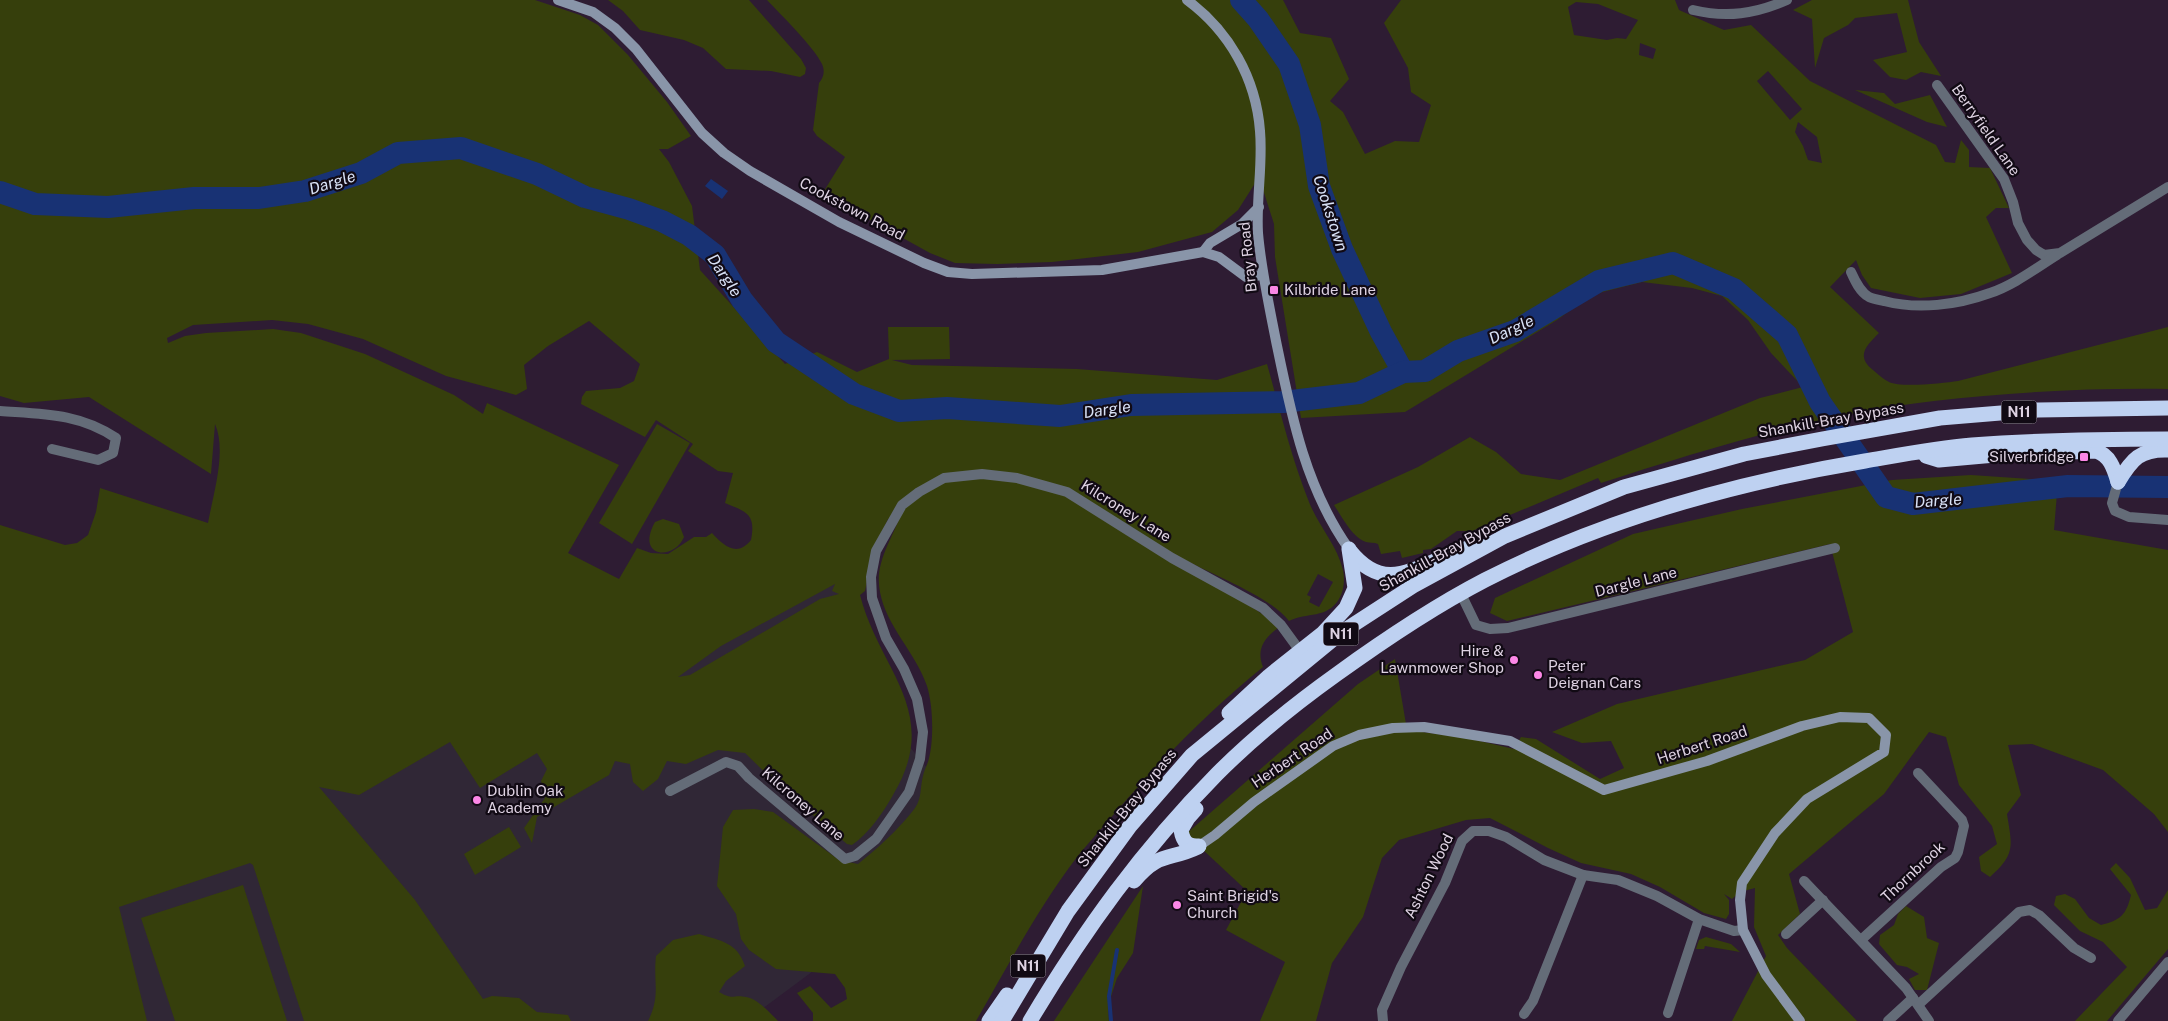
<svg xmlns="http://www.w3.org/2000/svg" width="2168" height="1021" font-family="'Public Sans',sans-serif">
<rect width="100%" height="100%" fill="#2e1c33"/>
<!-- education -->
<polygon fill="#302736" points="835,576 905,741 987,842 746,1021 0,1021 0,758"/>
<!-- green -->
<g fill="#363f0c" fill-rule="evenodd">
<path d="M0 0H535L580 15 598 25 628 55 667 102 691 136 668 149H659L669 162 692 206 700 270 785 364 817 352 857 372 889 359 888 327H949L950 359 892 360 912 365 1077 369 1217 380 1267 364C1280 410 1291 457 1309 502 1318 525 1337 545 1343 570 1345 579 1344 591 1339 599 1327 619 1307 612 1289 621 1272 598 1214 575 1187 561L1189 572C1210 584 1266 611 1278 628 1264 638 1256 650 1263 667 1208 712 1162 759 1114 814 1102 828 1089 842 1077 857 1038 908 1008 966 976 1021H813V1013L797 993 810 986 831 1008 847 999 845 988 835 974 776 969 749 950 741 939 736 914 717 886 723 827 733 810 754 809 773 812 839 860 858 864C876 850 901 827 915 808 922 798 920 787 923 776 924 770 928 764 929 758 934 739 933 705 927 686 916 653 886 626 880 592 874 563 892 540 900 516L888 519 874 549 865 591 860 595C879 670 943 712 893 795 883 813 869 833 852 845L847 844 783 790 745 753 718 750 686 764 667 761 658 779 643 791 633 782 630 764 615 761 609 775 537 817 532 843 524 828 545 798 541 781 547 769 537 753 480 788 450 742 359 795 319 787 415 900 483 999 492 996 519 998 537 1012 568 1015 571 1021H304L253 865 250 863 119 907 147 1021H0V525L65 545 77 543 88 535 96 512 100 488 208 523C213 495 227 451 215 424L211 474 89 397 24 403 0 396ZM272 320 308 324 363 339 446 376 516 395 527 389 524 365 548 346 589 321 640 364 634 381 620 388 586 391 582 397 581 404 645 437 656 420 693 444 688 451 718 471 733 473 725 503C747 512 756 514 751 540 737 558 723 545 712 533L706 537H694L668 554 651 553 637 548 619 579 568 553 619 465 487 403 483 414 454 395 365 354 301 333 273 329 206 333 185 336 168 343 167 338 193 325ZM1318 574 1333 582 1319 607 1309 602 1311 597 1307 595ZM835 584 832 591 839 594 820 599 690 675 678 677 721 646Z"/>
<polygon points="608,0 749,0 801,59 806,68 805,74 800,77 771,71 726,69 703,48 684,40 640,30 623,11"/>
<path d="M767 0H1283L1300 33 1331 38 1349 79 1330 101 1343 112 1365 154 1395 141 1419 142 1431 105 1411 92 1408 68 1384 23 1401 0H1675L1679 10 1724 30 1751 25 1810 81 1936 145 1945 162 1955 163 1961 140 1969 150V167L1990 168 2009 208H1996L1986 217 2012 273 1961 294 1920 298 1871 288 1862 275 1856 260 1830 287 1879 333C1867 345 1855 356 1873 370 1878 374 1883 379 1889 382 1901 388 1944 383 1958 381L2168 327V389C2090 388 2012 392 1934 401 1820 414 1709 448 1601 483L1598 478 1472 531H1457L1431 549 1423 550V553L1402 558 1400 551 1381 554 1378 544C1374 542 1370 543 1366 542 1352 537 1342 517 1334 505L1418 467 1470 437 1496 452 1521 474 1560 480 1760 398 1803 387 1771 353 1748 320 1722 296 1692 288 1642 282 1591 295 1557 320 1405 412 1301 418 1275 257 1274 224 1259 177 1238 210 1212 232 1138 252 1052 262 997 264 955 263 930 253 872 221 819 199 845 157 817 136 813 130 819 83C824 77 825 71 822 64 814 47 781 15 767 0ZM1576 2 1598 4 1638 20 1626 39 1617 38 1607 40 1574 35 1568 7ZM1640 43 1656 49 1653 59 1639 55ZM1768 71 1802 109 1790 120 1757 81ZM1798 122 1817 137 1822 163 1808 160 1803 146 1795 132Z"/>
<polygon points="1812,0 1908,0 1919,42 1941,76 1921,72 1906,80 1890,77 1873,60 1907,52 1897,13 1855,18 1848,25 1824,38 1815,68 1812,19 1793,10"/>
<polygon points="1855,90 1884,93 1895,104 1930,95 1947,127 1927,122"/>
<polygon points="657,424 690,443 632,544 599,523"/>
<path d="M1971 475 2058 481 2054 530 2168 550V832L2154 814 2103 770 2032 744 2008 745 2021 795 2007 814C2012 846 2016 854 1990 877L1981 871 1979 857 1997 844 1992 826 1959 785 1946 737 1929 732 1884 794 1789 874 1800 914 1778 935 1787 948 1857 1021H1732L1766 956 1754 927 1755 888 1740 892 1732 899 1724 894 1729 900V914L1726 919 1704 913 1660 887 1631 874 1581 863 1548 848 1490 818 1466 820 1399 840 1382 858 1363 917 1332 963 1316 1021H1260L1285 962 1226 930 1247 891 1186 834 1358 684 1395 659 1407 730 1467 738 1514 749 1521 737 1536 739 1600 779 1624 768 1611 741 1582 743 1552 732 1617 704 1805 660 1853 632 1830 544 1507 621 1490 613 1495 598 1633 534 1742 509 1892 480Z"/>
<path d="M663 519 679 524 684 537C674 561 635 558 655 522Z"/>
<polygon points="509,827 521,847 475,875 464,854"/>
<path d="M2116 863 2130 878 2145 910 2157 908 2168 890V949L2107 1021H2075L2127 967 2103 942 2080 931 2054 905 2056 896 2065 894 2075 899 2089 918 2101 925C2120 920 2126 916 2131 895L2110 869Z"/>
<polygon points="243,885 287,1021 175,1021 141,918"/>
<polygon points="1143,886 1133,953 1117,978 1108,1006 1109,1021 1054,1021"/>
<polygon points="1906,906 1924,917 1927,938 1939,943 1927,990 1915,990 1909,979 1919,974 1907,967 1897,965 1879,944 1880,935 1894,925 1898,914"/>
<path d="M699 934C721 941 737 942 745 966L726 981 719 992C735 1001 732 994 746 997 758 999 770 1013 778 1021H648C661 995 653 983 656 956L673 940Z"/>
<polygon points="1706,937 1731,944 1740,952 1705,946 1704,949 1696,949 1699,940"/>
</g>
<!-- water -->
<polygon fill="#183274" points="711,179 728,191 722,199 705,186"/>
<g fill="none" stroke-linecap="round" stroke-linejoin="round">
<!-- stream -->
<polyline stroke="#183274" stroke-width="4" points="1111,1021 1109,996 1117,950"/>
<!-- river -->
<g stroke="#183274" stroke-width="22">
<polyline points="1241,0 1258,19 1289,64 1310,125 1319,186 1342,249 1381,332 1403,372"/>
<polyline points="0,192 35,204 108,207 194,198 259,198 305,191 361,173 398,153 461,148 537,174 585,197 629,209 662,221 689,235 715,255 742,300 776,342 854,394 899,411 947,408 1060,416 1131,405 1283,402 1359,393 1403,372 1425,371 1458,351 1515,331 1599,281 1673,263 1734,289 1787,335 1820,402 1886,497 1913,504 2068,486 2168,487"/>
</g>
<!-- street -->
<g stroke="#646c78" stroke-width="10">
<path d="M1693 10C1727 18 1755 14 1787 0"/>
<polyline points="1937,85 2004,179 2013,202 2018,223 2027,240 2036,250 2044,255 2060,253 2168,187"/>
<path d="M1851 272C1855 281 1860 292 1869 297 1873 299 1879 300 1884 301 1918 310 1957 305 1990 293 2014 285 2036 268 2057 255"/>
<path d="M0 411C42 414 79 413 116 438L113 453 98 460 52 449"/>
<polyline points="2118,482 2112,503 2115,511 2129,517 2168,520"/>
<polyline points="1461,594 1476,625 1490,629 1508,628 1835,548"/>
<polyline points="670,791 726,762 738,766 749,778 845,859 855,856 876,839 909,792 920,759 923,732 917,699 904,669 886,638 872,598 871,577 876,551 902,505 919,492 944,478 982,474 1017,478 1067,492 1172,558 1263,608 1281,625 1300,651"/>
<polyline points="1804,881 1906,988 1929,1021"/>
<polyline points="1786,934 1823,900"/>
<polyline points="1861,940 1941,867 1955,858 1958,852 1964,826 1962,820 1918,773"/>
<polyline points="1919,1004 2019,912 2030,910 2039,915 2074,948 2091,958"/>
<polyline points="1668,1013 1699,919"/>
<polyline points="1524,1014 1533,1001 1583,875"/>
<polyline points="1383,1021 1382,1010 1401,967 1445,883 1462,841 1473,831 1489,831 1506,837 1544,860 1583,875 1618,880 1657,896 1699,919 1734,931 1743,930"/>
<polyline points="1888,1021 1913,998"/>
<polyline points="2118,1021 2168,962"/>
</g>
<!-- secondary -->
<g stroke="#8995a9" stroke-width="10">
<polyline points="558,0 593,12 615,28 636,49 702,133 724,153 750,171 839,222 924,263 948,272 972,274 1102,270 1203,252 1219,257 1246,277 1263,275"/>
<path d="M1187 0C1229 31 1256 78 1260 131 1263 165 1256 199 1258 233 1261 269 1269 305 1276 341 1291 414 1305 487 1349 549"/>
<polyline points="1203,252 1210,243 1242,224 1259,207"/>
<polyline points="1199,846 1215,835 1254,802 1333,746 1359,735 1393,728 1424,727 1510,741 1604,790 1707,761 1802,726 1840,717 1869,718 1886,735 1884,752 1807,799 1775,833 1742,883 1740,900 1743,930 1766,975 1800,1021"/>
</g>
<!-- highway -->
<g stroke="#bed1f1" stroke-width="15">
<path d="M1926 456 1939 460 1995 455 2096 451C2110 455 2114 469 2118 482"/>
<path d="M2118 482C2132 459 2140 449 2168 450"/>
<path d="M1350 551C1379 587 1403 575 1439 559 1448 554 1458 552 1468 548"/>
<polyline points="1229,713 1269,676 1323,633 1346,608 1355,588 1349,549"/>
<path d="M1196 809 1188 818 1181 830C1183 842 1187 846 1199 846"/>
<path d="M1134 881C1159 851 1169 861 1198 847"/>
<polyline points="989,1021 1007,995"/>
<polyline points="1002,1021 1068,911 1130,826 1192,755 1342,632 1413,586 1505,536 1624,487 1744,454 1822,439 1940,418 2038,410 2168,408"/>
<path d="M1030 1021C1085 929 1142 850 1217 774 1254 737 1295 704 1337 674 1384 640 1433 607 1485 580 1604 519 1734 483 1865 461 1900 455 1936 448 1972 445 2037 440 2103 439 2168 439"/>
</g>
</g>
<!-- markers -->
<g fill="#fb87e6" stroke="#110a14" stroke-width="2">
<rect x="1269" y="285" width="10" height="10" rx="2.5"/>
<rect x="2079" y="452" width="10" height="10" rx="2.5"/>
<circle cx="1514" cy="660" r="5"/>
<circle cx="1538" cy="675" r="5"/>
<circle cx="477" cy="800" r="5"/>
<circle cx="1177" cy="905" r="5"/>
</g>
<g text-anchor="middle" stroke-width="4.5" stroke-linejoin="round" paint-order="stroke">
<!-- shield labels -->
<g fill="#110a14" stroke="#a096a4" stroke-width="1">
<rect x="2001.5" y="400.5" width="35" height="23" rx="4"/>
<rect x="1323.5" y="622.5" width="35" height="23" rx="4"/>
<rect x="1010.5" y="954.5" width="35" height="23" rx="4"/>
</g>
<g font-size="14" font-weight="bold" fill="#ded2e2">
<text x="2019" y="417">N11</text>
<text x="1341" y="639">N11</text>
<text x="1028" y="971">N11</text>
</g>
<!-- street labels -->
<g font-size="15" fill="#ded2e2" stroke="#110a14">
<text transform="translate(1986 130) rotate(55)" y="5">Berryfield Lane</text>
<text transform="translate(852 209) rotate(28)" y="5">Cookstown Road</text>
<text transform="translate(1248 257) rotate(-96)" y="5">Bray Road</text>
<text transform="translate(1831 420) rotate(-10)" y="5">Shankill-Bray Bypass</text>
<text transform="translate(1126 511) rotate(32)" y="5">Kilcroney Lane</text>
<text transform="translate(1445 552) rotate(-29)" y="5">Shankill-Bray Bypass</text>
<text transform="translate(1636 582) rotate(-14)" y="5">Dargle Lane</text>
<text transform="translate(1702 745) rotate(-18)" y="5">Herbert Road</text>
<text transform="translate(1292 758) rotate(-34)" y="5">Herbert Road</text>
<text transform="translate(803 804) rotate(41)" y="5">Kilcroney Lane</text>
<text transform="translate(1127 808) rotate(-51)" y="5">Shankill-Bray Bypass</text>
<text transform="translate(1913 872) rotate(-43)" y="5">Thornbrook</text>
<text transform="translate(1429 876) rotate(-64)" y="5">Ashton Wood</text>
</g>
<!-- poi labels -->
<g font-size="15" fill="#ded2e2" stroke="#110a14" text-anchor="start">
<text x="1284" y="295">Kilbride Lane</text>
<text x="2074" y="462" text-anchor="end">Silverbridge</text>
<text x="1504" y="656" text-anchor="end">Hire &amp;<tspan x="1504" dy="17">Lawnmower Shop</tspan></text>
<text x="1548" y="671">Peter<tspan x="1548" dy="17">Deignan Cars</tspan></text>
<text x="487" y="796">Dublin Oak<tspan x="487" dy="17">Academy</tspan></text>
<text x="1187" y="901">Saint Brigid's<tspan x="1187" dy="17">Church</tspan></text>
</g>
<!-- water labels -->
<g font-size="16" font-style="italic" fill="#d8e1f6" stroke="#110a14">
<text transform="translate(332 182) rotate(-17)" y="6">Dargle</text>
<text transform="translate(1331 213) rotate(72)" y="6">Cookstown</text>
<text transform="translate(725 275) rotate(56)" y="6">Dargle</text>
<text transform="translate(1511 329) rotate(-25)" y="6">Dargle</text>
<text transform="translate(1107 409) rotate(-8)" y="6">Dargle</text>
<text transform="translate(1938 500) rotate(-4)" y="6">Dargle</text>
</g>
</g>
</svg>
